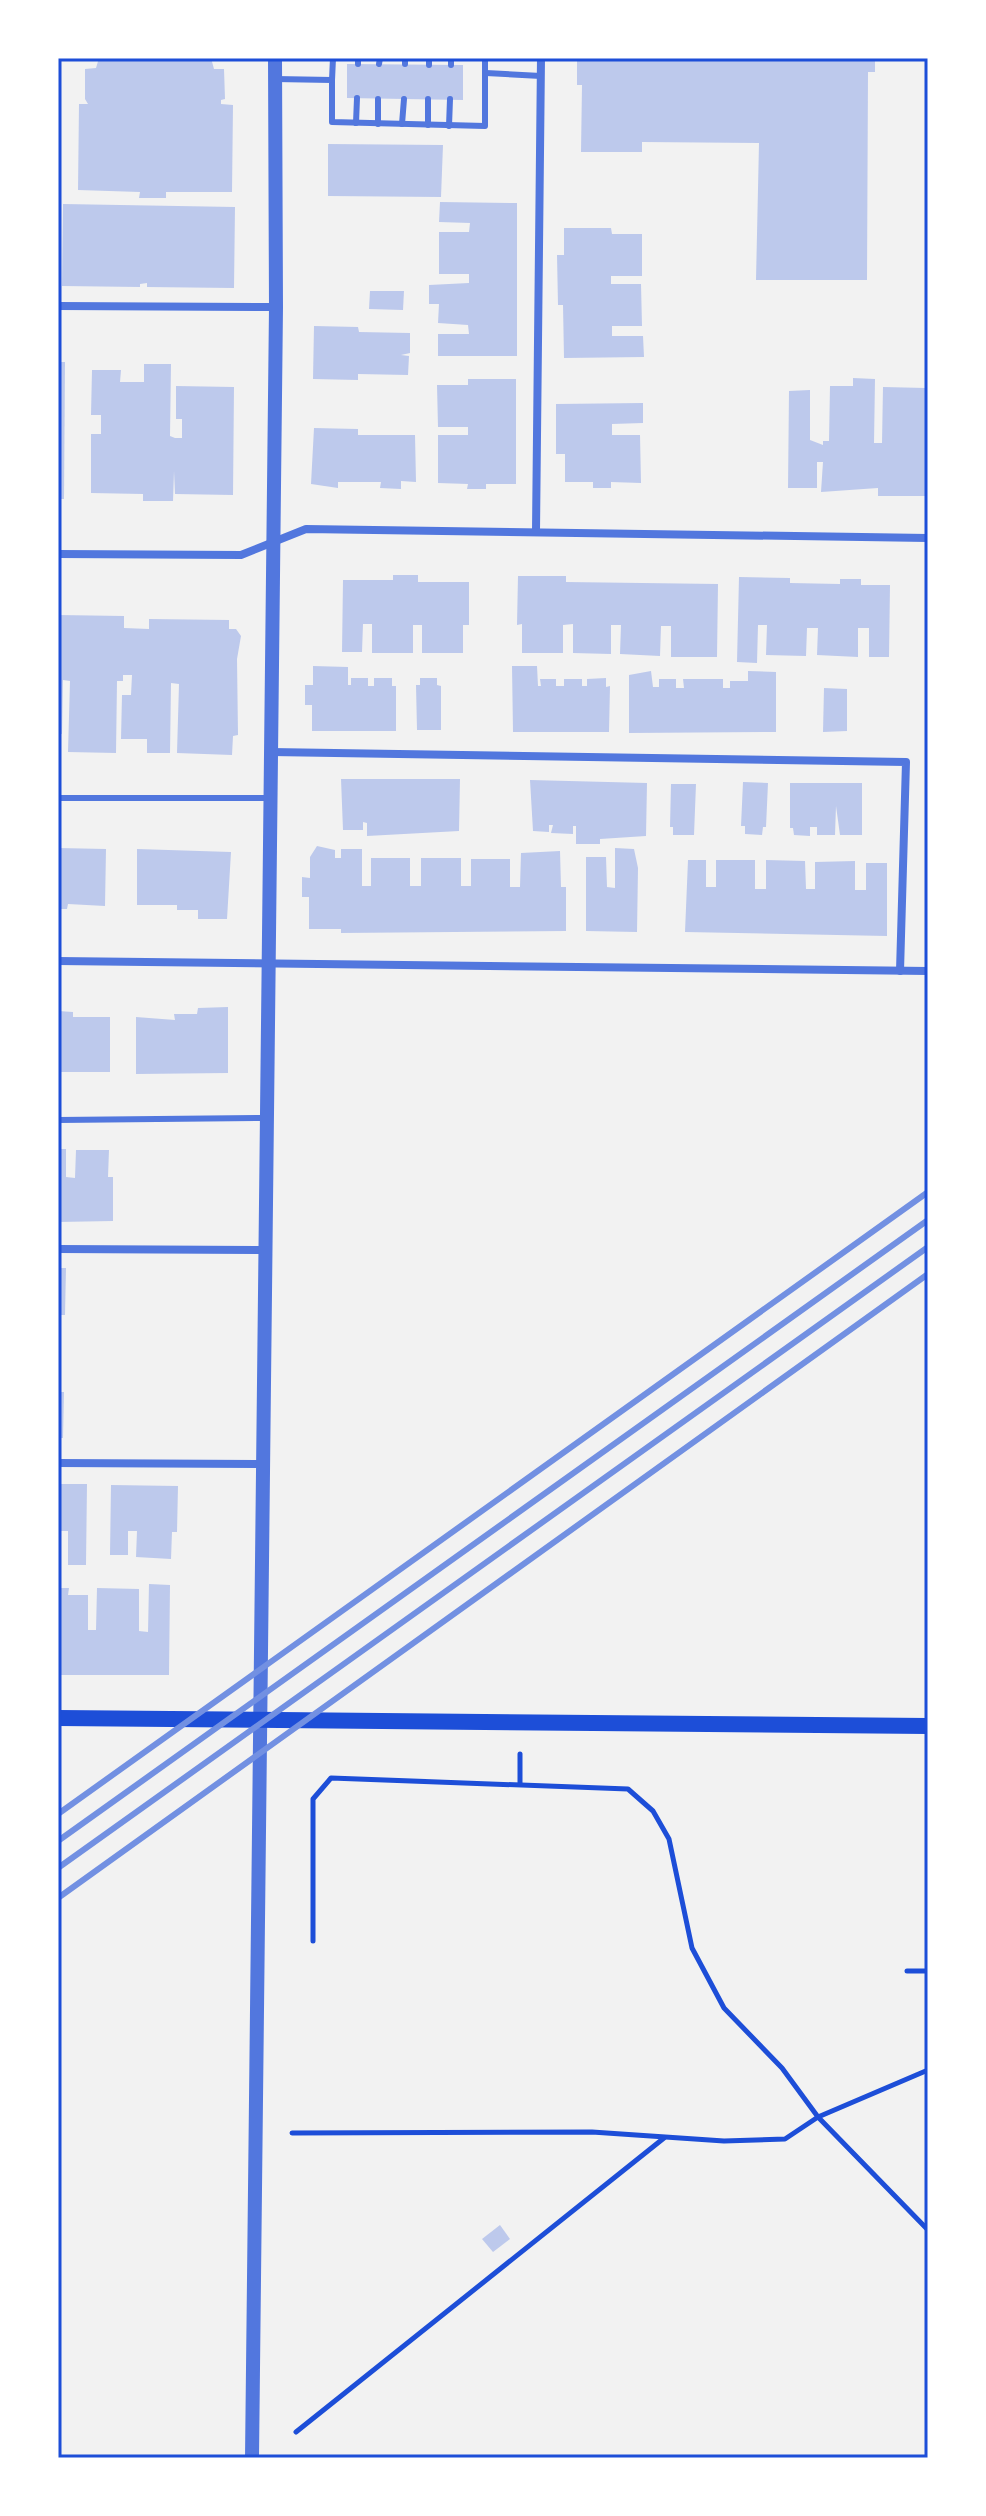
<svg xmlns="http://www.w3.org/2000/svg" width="986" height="2516" font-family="'PT Sans Narrow',sans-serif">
<rect width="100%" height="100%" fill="#f2f2f2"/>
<!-- building -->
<g fill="#bdc9ec">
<polygon points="99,58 211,58 214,69 224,69 225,99 221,100 221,104 233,105 232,192 166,192 166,198 139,198 140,192 78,190 79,104 88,104 85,99 85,69 96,68"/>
<polygon points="577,58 875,58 875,72 868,72 867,280 756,280 759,143 642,142 642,152 581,152 582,85 577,85"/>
<polygon points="347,64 463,65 463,100 347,98"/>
<polygon points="328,144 443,145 441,197 328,196"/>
<polygon points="440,202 517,203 517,356 438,356 438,334 469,334 468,325 438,323 439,304 429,304 429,285 469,283 469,274 439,274 439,232 469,232 470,223 439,222"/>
<polygon points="63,204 235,207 234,288 147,287 147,283 140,284 140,287 62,286"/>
<polygon points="564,228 611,228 612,234 642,234 642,276 611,276 611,284 641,284 642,326 612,326 612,336 643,336 644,357 564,358 563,305 558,305 557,255 564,255"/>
<polygon points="370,291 404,291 403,310 369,309"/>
<polygon points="314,326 358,327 359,332 410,333 410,353 401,355 409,356 408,375 358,374 358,380 313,379"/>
<polygon points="58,362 65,362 64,499 58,499"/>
<polygon points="144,364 171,364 170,436 175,438 182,438 182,419 176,419 176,386 234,387 233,495 175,494 174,471 173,501 143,501 143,494 91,493 91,434 101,434 101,415 91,415 92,370 121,370 120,382 144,382"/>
<polygon points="853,378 875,379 874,443 882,443 883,387 926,388 928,496 878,496 878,488 821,492 823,462 817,462 817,488 788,488 789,391 810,390 810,440 823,445 823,441 829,441 830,386 853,386"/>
<polygon points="468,379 516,379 516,484 486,484 486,489 467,489 468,484 438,483 438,435 468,435 468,427 438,427 437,385 468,385"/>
<polygon points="643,403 643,423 612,424 612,435 640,435 641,483 611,482 611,488 593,488 593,482 565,482 565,454 556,454 556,404"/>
<polygon points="314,428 358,429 358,435 415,435 416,482 401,481 401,489 380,488 381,482 338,482 338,488 311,484"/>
<polygon points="393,575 418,575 418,582 469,582 469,625 463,625 463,653 422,653 422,625 413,625 413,653 372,653 372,624 363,624 362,652 342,652 343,580 393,580"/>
<polygon points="518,576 566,576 566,582 718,584 717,657 671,657 671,626 661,626 660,656 620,654 621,625 611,625 611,654 573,653 573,624 563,625 563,653 522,653 522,624 517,625"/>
<polygon points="739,577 790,578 790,583 840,584 840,579 861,579 861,585 890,585 889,657 869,657 869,628 858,628 858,657 817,655 818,628 807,628 806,656 766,655 767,625 758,625 757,663 737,662"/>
<polygon points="58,615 124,616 124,628 149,629 149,619 229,620 229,629 236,629 241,636 237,659 238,735 233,736 232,755 177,753 179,684 171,683 170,753 147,753 147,739 121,739 122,695 131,695 132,675 123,675 123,681 117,681 116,753 68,752 70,681 63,680 62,734 58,734"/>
<polygon points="313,666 348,667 348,685 351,685 351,678 368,678 368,686 374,686 374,678 392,678 392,686 396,686 396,731 312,731 312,705 305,705 305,685 313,685"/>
<polygon points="512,666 537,666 538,686 541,686 540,679 556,679 556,686 564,686 564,679 582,679 582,686 587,686 587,679 606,678 606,687 610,686 609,732 513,732"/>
<polygon points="651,671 653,687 659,687 659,679 676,679 676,688 684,688 683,679 723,679 723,688 730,688 730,681 748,681 748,671 776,672 776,732 629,733 629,675"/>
<polygon points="420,678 437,678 437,685 441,686 441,730 417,730 416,685 420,685"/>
<polygon points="824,688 847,689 847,731 823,732"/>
<polygon points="341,779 460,779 459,831 367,836 367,823 363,822 363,830 343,830"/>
<polygon points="530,780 647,783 646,836 600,839 600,844 576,844 576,826 573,826 573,834 551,833 553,825 549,825 549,832 533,831"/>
<polygon points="743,782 768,783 766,827 763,827 762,835 745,834 745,826 741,826"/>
<polygon points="790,783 862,783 862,835 840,835 836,806 835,835 817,835 817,827 810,827 810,836 794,835 793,828 790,828"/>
<polygon points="671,784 696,784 694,835 673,835 673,827 670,827"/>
<polygon points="317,846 335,850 335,858 341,858 341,849 362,849 362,886 371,886 371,858 410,858 410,886 421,886 421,858 461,858 461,886 471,886 471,859 510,859 510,887 520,887 521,853 560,851 561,887 566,887 566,931 341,933 341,929 309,929 309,897 302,897 302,877 310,878 310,857"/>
<polygon points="58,848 106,849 105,906 68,904 67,909 58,909"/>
<polygon points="615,848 634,849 638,868 637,932 586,931 586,857 606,857 607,887 615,888"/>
<polygon points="137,849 231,852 227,919 198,919 198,910 177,910 177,905 137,905"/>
<polygon points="688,860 706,860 706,887 716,887 716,860 755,860 755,889 766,889 766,860 805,861 806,889 815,889 815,862 855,861 855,890 866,890 866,863 887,863 887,936 685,932"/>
<polygon points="228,1007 228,1073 136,1074 136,1017 175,1020 174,1014 197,1014 198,1008"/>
<polygon points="58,1011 73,1012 73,1017 110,1017 110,1072 58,1072"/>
<polygon points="58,1149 66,1149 66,1177 75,1178 76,1150 109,1150 108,1177 113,1177 113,1221 58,1222"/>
<polygon points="58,1268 66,1268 65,1315 58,1315"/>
<polygon points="58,1392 64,1392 63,1438 58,1438"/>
<polygon points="58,1484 87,1484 86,1565 68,1565 68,1531 58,1531"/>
<polygon points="111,1485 178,1486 177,1532 172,1532 171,1559 136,1557 137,1531 128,1531 128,1555 110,1555"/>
<polygon points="149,1584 170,1585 169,1675 58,1675 58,1588 69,1588 68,1595 88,1595 88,1630 96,1630 97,1588 139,1589 139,1631 148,1632"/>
<polygon points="500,2225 510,2239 493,2252 482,2239"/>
</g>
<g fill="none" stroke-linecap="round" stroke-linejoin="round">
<!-- path -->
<g stroke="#1d4ed8" stroke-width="5">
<polyline points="520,1754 520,1783"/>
<polyline points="313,1941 313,1799 331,1778 628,1789 653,1811 669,1839 692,1948 724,2008 782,2068 818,2117 928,2230"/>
<polyline points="907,1971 928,1971"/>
<polyline points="292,2133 592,2132 724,2141 785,2139 818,2117 928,2070"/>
<polyline points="296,2432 664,2138"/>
</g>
<!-- service -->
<g stroke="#5277de" stroke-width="6">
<polyline points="358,64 358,58"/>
<polyline points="379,64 380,58"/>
<polyline points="405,64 405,58"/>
<polyline points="429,65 429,58"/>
<polyline points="451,65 451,58"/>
<polyline points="486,73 541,76"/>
<polyline points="275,79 332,80 332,122 485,126 485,58"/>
<polyline points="332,80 333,58"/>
<polyline points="356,123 357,98"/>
<polyline points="378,124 378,99"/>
<polyline points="402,124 404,99"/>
<polyline points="428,125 428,99"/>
<polyline points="449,126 450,99"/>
<polyline points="58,798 269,798"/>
<polyline points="58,1120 265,1118"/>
</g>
<!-- minor -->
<g stroke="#5277de" stroke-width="8">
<polyline points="58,306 276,307"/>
<polyline points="536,531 541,58"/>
<polyline points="58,554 241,555 306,529 928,538"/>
<polyline points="271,752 906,762 900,971"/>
<polyline points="58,961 928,971"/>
<polyline points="58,1249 265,1250"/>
<polyline points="58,1463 261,1464"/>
</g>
<!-- tertiary -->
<polyline stroke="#5277de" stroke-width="14" points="252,2458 276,307 275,58"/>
<!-- secondary -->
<polyline stroke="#1d4ed8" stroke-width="16" points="58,1718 928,1726"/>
<!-- rail -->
<g stroke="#7290e2" stroke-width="6">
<polyline points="58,1814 928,1192"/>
<polyline points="58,1841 928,1220"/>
<polyline points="58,1868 928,1247"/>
<polyline points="58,1898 928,1274"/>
</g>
</g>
<!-- border -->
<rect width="986" height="2516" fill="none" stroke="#ffffff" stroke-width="120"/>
<rect x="60" y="60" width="866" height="2396" fill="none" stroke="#1d4ed8" stroke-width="3"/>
</svg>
